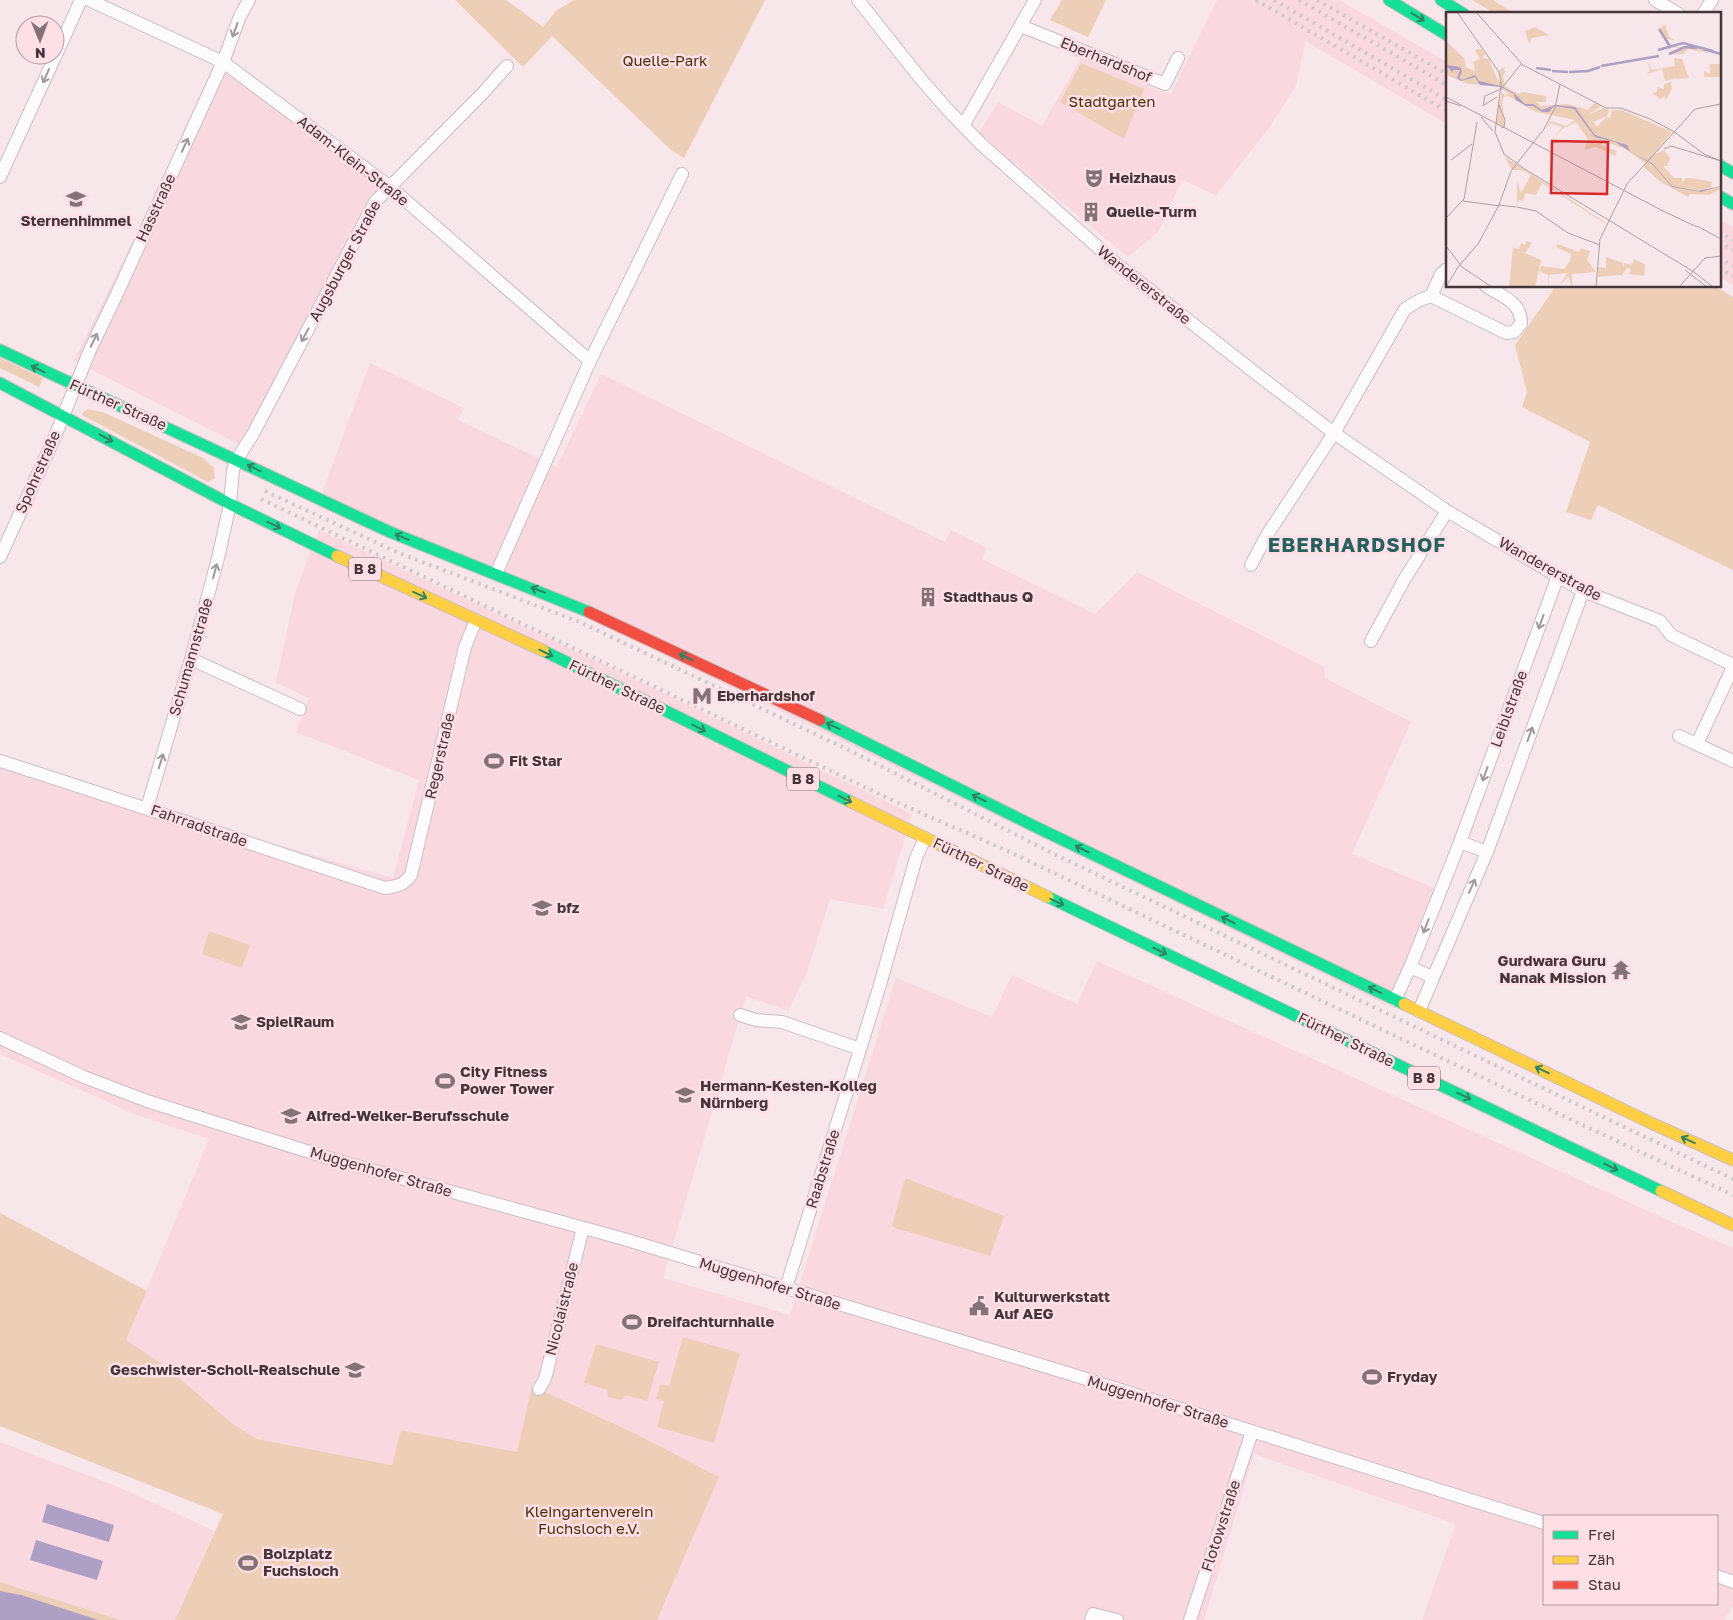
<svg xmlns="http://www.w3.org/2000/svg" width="1733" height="1620" font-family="'Golos Text',sans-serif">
<rect width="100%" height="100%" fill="#f7e6ea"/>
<!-- built -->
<g fill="#fad8e0" fill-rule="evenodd">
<polygon points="1217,0 1339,0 1447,62 1447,124 1305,41 1296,86 1269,128 1216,195 1182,180 1158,232 1128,257 979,133 998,102 1042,126 1081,58 1170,95"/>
<polygon points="223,62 389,186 242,446 74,361 204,95"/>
<polygon points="1719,219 1733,227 1733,285 1719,277"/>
<polygon points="370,363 464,408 458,420 557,467 601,374 945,542 951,530 987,548 982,559 1095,614 1137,572 1324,667 1325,678 1411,722 1352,854 1439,890 1387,1005 592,620 317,507"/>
<path d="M319 530 591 658 912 814 883 909 830 899 807 972 788 1011 746 996 663 1278 790 1315 896 978 992 1017 1012 975 1077 1004 1097 961 1661 1217 1733 1248V1606L1724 1620H1422L1456 1524 1254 1454 1204 1620H657L718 1477 634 1433 532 1386 517 1452 401 1430 393 1465 257 1439 233 1424 165 1366 126 1340 209 1139 137 1115 0 1054V760L95 793 393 878 419 780 296 732 309 698 276 683 295 593ZM1544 1516H1717V1604H1544Z"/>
<polygon points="0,1442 116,1486 215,1531 175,1620 121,1620 0,1582"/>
</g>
<!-- green -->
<g fill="#edcfb8">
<polygon points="455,0 506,0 543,27 556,11 574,0 765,0 684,158 670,149 552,36 523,67"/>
<polygon points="1062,0 1106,0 1088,37 1050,20"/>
<polygon points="1472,0 1493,0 1515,14 1496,14"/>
<polygon points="1081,63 1144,89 1124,139 1060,102"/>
<polygon points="1556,286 1715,286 1733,297 1733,570 1598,505 1591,520 1566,512 1590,442 1522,407 1527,392 1515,345"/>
<polygon points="0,358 43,378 39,387 0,368"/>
<polygon points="88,409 105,413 203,458 214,468 215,478 208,482 82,415 83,412"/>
<polygon points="209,931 250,945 242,968 202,954"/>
<polygon points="905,1178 1004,1216 990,1256 895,1228 892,1226"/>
<polygon points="0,1213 147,1291 126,1340 165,1366 233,1424 257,1439 392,1465 401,1430 517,1452 532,1386 634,1433 719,1477 657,1620 175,1620 223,1514 0,1426"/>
<polygon points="683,1337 740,1353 714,1443 657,1427 664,1401 656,1399 660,1384 669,1386"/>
<polygon points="596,1344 659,1362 647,1401 625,1395 621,1400 608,1397 607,1390 584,1383"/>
<polygon points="0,1582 121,1620 0,1620"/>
</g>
<!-- water -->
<g fill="#ae9fc5">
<polygon points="47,1504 114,1525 109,1542 42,1522"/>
<polygon points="36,1540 103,1561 97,1580 30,1560"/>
<polygon points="0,1591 21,1595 98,1620 0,1620"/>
</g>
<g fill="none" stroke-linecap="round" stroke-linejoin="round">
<defs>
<g id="street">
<polyline points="89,0 223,62 389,186 590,361 496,574"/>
<polyline points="858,0 920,78 947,109 981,144 1118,265 1263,379 1334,433 1447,511 1583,591 1660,621 1671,635 1733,665"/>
<polyline points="1655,0 1679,14"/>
<polyline points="1703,14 1712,0"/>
<polyline points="1021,26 1165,84 1178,58"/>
<polyline points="963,126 1035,0"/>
<polyline points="0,177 81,0"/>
<path d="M1431 296 1506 333 1514 332 1521 324C1522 302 1503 297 1486 286"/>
<polyline points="590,361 682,174"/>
<polyline points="0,557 53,441 90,350 115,298 223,62 240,16 249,0"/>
<polyline points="1251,565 1267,535 1334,433 1405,309 1420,300 1431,296 1441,274 1447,269"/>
<polyline points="1371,641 1404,580 1447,511"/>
<polyline points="191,659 300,709"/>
<polyline points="1679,736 1733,761"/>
<polyline points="1697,744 1733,667"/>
<path d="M0 761C129 802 256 846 385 888 397 886 404 885 411 875L465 647 476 620"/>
<polyline points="147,808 191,659 218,558 230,504 233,470 237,459 253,434 375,202 481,95 507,66"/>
<polyline points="1460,842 1487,852"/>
<polyline points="1410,967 1432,977"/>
<polyline points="1395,1000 1411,965 1460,842 1558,576"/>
<polyline points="1419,1011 1487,852 1583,591"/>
<polyline points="740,1015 756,1020 782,1022 860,1049"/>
<polyline points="0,1038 84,1077 147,1101 335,1160 624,1239 1067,1373 1544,1523"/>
<polyline points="786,1288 879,988 916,858 925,838"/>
<polyline points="539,1389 545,1379 583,1228"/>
<polyline points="1717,1576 1733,1582"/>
<polyline points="1091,1620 1093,1614 1117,1620"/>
<polyline points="1190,1620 1252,1432"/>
</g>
<g id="fast">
<polyline points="1389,0 1447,35"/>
<polyline points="1441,0 1464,14"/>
<polyline points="1719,165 1733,173"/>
<polyline points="1719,196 1733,204"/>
<polyline points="0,350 390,532 589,612"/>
<polyline points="0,383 230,504 337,556"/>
<polyline points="544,651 851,802"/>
<polyline points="820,720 1034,826 1404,1004"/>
<polyline points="1048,897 1661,1191"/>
</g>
<g id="slow">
<polyline points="337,556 544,651"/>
<polyline points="851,802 1048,897"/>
<polyline points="1404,1004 1651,1123 1733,1160"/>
<polyline points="1661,1191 1733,1225"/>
</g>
<polyline id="jam" points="589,612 820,720"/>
</defs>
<!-- street casing -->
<use href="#street" stroke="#ccbdc0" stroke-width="14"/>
<!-- fast casing -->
<use href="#fast" stroke="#ccbdc0" stroke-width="13"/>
<!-- slow casing -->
<use href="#slow" stroke="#ccbdc0" stroke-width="13"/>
<!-- jam casing -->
<use href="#jam" stroke="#ccbdc0" stroke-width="13"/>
<!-- street -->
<use href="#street" stroke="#fefbfc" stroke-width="12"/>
<!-- fast -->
<use href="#fast" stroke="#16e098" stroke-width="11"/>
<!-- slow -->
<use href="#slow" stroke="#ffcf43" stroke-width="11"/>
<!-- jam -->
<use href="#jam" stroke="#f24e42" stroke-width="11"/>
<!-- rail -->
<g stroke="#cecacb" stroke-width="4" stroke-dasharray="2.5 5" stroke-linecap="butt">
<polyline points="1256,0 1447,111"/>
<polyline points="1274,0 1447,100"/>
<polyline points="1299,0 1447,85"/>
<polyline points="1317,0 1447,74"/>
<polyline points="1719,232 1733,240"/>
<polyline points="1719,242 1733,250"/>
<polyline points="1719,258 1733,266"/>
<polyline points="1719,268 1733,276"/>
<polyline points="265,491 399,553 582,623 855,753 1052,853 1733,1179"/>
<polyline points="261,499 894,801 1010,852 1559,1114 1733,1195"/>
</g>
</g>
<!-- one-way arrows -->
<defs><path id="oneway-shaft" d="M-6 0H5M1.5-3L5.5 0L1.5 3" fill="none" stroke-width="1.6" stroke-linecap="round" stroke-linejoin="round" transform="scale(1.25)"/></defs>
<g stroke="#2f8263">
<use href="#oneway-shaft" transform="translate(1418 17) rotate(31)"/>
<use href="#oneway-shaft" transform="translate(38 369) rotate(-154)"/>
<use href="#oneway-shaft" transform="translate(106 438) rotate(28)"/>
<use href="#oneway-shaft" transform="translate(254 468) rotate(-154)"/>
<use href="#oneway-shaft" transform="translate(274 525) rotate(26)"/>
<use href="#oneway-shaft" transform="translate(402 537) rotate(-157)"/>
<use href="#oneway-shaft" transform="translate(538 590) rotate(-159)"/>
<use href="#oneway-shaft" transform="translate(420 595) rotate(25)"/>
<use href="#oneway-shaft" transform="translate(546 653) rotate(26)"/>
<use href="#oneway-shaft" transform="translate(686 657) rotate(-154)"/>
<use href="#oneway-shaft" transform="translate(833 726) rotate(-155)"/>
<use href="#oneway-shaft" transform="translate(699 728) rotate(27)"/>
<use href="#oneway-shaft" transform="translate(979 798) rotate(-153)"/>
<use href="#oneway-shaft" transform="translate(845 799) rotate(26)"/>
<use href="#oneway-shaft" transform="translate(1082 849) rotate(-154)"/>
<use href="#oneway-shaft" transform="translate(1057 902) rotate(25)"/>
<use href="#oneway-shaft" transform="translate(1228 920) rotate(-154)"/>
<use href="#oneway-shaft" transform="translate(1160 951) rotate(26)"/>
<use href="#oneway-shaft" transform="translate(1375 990) rotate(-154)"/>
<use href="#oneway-shaft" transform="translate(1542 1070) rotate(-155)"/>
<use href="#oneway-shaft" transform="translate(1464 1096) rotate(25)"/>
<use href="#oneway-shaft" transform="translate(1688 1140) rotate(-155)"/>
<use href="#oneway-shaft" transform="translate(1611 1167) rotate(26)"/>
</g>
<g stroke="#a1989a">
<use href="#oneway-shaft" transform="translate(235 30) rotate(110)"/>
<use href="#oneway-shaft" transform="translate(46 76) rotate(114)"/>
<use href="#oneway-shaft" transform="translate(185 145) rotate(-65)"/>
<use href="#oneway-shaft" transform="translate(305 335) rotate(118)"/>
<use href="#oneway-shaft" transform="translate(94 340) rotate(-64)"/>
<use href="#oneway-shaft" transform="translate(215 571) rotate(-75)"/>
<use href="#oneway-shaft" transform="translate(1541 622) rotate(110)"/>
<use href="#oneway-shaft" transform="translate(1530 734) rotate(-70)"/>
<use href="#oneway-shaft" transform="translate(161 761) rotate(-73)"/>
<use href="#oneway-shaft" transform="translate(1485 774) rotate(110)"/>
<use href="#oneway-shaft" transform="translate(1472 886) rotate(-66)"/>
<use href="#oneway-shaft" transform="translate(1426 926) rotate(111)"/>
</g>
<!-- icons -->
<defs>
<symbol id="theatre-bare" viewBox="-9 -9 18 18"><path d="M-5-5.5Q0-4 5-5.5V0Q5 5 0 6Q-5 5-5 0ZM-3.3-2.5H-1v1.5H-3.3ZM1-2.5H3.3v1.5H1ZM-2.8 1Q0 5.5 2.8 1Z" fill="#837376" stroke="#fedfe6" stroke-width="2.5" paint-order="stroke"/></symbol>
<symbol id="school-bare" viewBox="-9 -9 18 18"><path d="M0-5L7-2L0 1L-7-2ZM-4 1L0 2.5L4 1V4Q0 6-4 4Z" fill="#837376" stroke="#fedfe6" stroke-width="2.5" paint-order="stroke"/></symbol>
<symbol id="building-bare" viewBox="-9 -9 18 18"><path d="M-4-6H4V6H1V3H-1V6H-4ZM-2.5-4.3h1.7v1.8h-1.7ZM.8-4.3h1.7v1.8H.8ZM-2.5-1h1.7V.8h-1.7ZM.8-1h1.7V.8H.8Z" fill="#837376" stroke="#fedfe6" stroke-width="2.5" paint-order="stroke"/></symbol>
<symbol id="metro-bare" viewBox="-9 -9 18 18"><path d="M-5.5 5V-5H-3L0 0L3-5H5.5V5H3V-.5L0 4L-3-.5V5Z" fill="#837376" stroke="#fedfe6" stroke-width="2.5" paint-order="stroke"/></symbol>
<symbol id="stadium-bare" viewBox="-9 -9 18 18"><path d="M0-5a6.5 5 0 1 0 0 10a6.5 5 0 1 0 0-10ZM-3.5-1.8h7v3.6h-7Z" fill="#837376" stroke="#fedfe6" stroke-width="2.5" paint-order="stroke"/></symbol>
<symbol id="temple-bare" viewBox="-9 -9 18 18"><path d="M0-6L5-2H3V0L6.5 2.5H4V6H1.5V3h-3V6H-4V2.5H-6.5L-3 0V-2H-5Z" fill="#837376" stroke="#fedfe6" stroke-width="2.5" paint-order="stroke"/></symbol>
<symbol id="civic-bare" viewBox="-9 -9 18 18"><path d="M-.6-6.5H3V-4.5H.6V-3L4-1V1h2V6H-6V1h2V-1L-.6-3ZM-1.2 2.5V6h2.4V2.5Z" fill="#837376" stroke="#fedfe6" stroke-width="2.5" paint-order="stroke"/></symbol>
</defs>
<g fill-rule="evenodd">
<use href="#theatre-bare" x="1080" y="164" width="28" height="28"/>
<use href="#school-bare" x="62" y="185" width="28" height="28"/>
<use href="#building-bare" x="1077" y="198" width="28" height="28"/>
<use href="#building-bare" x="914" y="583" width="28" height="28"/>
<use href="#metro-bare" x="688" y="682" width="28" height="28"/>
<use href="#stadium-bare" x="480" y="747" width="28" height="28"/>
<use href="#school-bare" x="528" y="894" width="28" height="28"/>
<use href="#temple-bare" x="1607" y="956" width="28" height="28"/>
<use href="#school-bare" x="227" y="1008" width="28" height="28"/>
<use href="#stadium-bare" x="431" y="1067" width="28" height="28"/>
<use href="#school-bare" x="671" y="1081" width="28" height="28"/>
<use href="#school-bare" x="277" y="1102" width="28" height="28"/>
<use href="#civic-bare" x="965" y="1292" width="28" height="28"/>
<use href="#stadium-bare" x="618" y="1308" width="28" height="28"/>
<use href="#school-bare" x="341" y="1356" width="28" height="28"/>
<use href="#stadium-bare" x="1358" y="1363" width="28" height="28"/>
<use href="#stadium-bare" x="234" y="1549" width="28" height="28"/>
</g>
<g text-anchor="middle" stroke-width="5" stroke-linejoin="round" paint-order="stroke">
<!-- shield labels -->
<g fill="#fedfe6" stroke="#7c686c" stroke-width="1">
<rect x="349" y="557.5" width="32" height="23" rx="4"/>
<rect x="787" y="767.5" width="32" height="23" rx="4"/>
<rect x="1408" y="1066.5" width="32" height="23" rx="4"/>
</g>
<g font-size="14" font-weight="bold" fill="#443538">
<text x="365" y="574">B 8</text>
<text x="803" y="784">B 8</text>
<text x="1424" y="1083">B 8</text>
</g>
<!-- street labels -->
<g font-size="15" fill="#443538" stroke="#fedfe6">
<text transform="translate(1106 60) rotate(22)" y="5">Eberhardshof</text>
<text transform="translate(353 161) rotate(38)" y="5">Adam-Klein-Straße</text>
<text transform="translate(156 208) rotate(-65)" y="5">Hasstraße</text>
<text transform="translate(345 261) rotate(-62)" y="5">Augsburger Straße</text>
<text transform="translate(1144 285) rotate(39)" y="5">Wandererstraße</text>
<text transform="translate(118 405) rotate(24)" y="5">Fürther Straße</text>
<text transform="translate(38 472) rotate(-66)" y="5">Spohrstraße</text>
<text transform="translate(1550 569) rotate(29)" y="5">Wandererstraße</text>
<text transform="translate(191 657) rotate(-74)" y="5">Schumannstraße</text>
<text transform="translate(617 687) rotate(26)" y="5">Fürther Straße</text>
<text transform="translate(1509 709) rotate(-70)" y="5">Leiblstraße</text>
<text transform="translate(440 756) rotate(-77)" y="5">Regerstraße</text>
<text transform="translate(199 826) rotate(19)" y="5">Fahrradstraße</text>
<text transform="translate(981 865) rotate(26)" y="5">Fürther Straße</text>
<text transform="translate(1346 1040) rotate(26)" y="5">Fürther Straße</text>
<text transform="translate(823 1169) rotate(-73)" y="5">Raabstraße</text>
<text transform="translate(381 1172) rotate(16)" y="5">Muggenhofer Straße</text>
<text transform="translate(770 1284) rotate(17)" y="5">Muggenhofer Straße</text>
<text transform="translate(562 1309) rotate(-76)" y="5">Nicolaistraße</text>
<text transform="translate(1158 1402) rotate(17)" y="5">Muggenhofer Straße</text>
<text transform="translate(1221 1526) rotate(-72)" y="5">Flotowstraße</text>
</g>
<!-- park labels -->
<g font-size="15" fill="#4c3009" stroke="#fedfe6">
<text x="665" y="66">Quelle-Park</text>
<text x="1112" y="107">Stadtgarten</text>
<text x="589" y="1517">Kleingartenverein<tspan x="589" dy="17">Fuchsloch e.V.</tspan></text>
</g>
<!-- poi labels -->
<g font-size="15" font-weight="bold" fill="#443538" stroke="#fedfe6" text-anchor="start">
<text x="1109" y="183">Heizhaus</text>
<text x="1106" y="217">Quelle-Turm</text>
<text x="76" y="226" text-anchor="middle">Sternenhimmel</text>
<text x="943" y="602">Stadthaus Q</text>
<text x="717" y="701">Eberhardshof</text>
<text x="509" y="766">Fit Star</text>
<text x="557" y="913">bfz</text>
<text x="1606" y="966" text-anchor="end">Gurdwara Guru<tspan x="1606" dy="17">Nanak Mission</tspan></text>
<text x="256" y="1027">SpielRaum</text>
<text x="460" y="1077">City Fitness<tspan x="460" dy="17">Power Tower</tspan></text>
<text x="700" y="1091">Hermann-Kesten-Kolleg<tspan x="700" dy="17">Nürnberg</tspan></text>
<text x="306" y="1121">Alfred-Welker-Berufsschule</text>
<text x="994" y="1302">Kulturwerkstatt<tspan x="994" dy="17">Auf AEG</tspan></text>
<text x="647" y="1327">Dreifachturnhalle</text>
<text x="340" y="1375" text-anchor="end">Geschwister-Scholl-Realschule</text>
<text x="1387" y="1382">Fryday</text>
<text x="263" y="1559">Bolzplatz<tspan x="263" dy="17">Fuchsloch</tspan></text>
</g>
<!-- district labels -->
<g font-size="20" font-weight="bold" letter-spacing="1" fill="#266160" stroke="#fedfe6">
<text x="1357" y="552">EBERHARDSHOF</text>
</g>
</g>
<!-- overview -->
<g transform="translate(1446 12)">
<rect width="275" height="275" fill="#f7e6ea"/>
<path d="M219 12 223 25 228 28 220 27 225 36 249 33 263 41 242 37 237 42H223L235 36H223L213 17ZM89 15 103 23 86 26 83 32 79 19ZM0 29 18 46 20 55 29 59 27 50 34 47 29 38 35 37 39 42 36 46 43 47 52 69 55 71 53 58 60 55 57 59 60 58 57 64 59 74 72 82 78 80 100 84V90H90L96 94 121 92 142 98 148 91 155 94 141 103 157 96 163 98 161 104 147 110 151 115 160 105 164 106 166 98H176L226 120 207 143 218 138 224 146 221 154H217L228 166H236V171L240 166H246L266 170 265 175 274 172 252 180 275 174V177L263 183 244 182 242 185 213 169 198 155 199 151 179 137 157 129 155 133 171 139 169 144 150 135 138 138 142 127 130 110 116 117 105 129 116 115 105 111 101 116 104 109 120 114 129 108 90 100 62 84 58 85 56 92 59 115 50 111 56 80 59 84 62 81 51 73 23 72 0 63ZM228 46 236 47 243 66 229 67 228 62V67L219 69 216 57 201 62 204 58 201 49 206 58 229 54ZM264 52H275V65H258V59L264 62ZM225 70 226 77 219 89V84L214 87 206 81 211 80V75L218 77V72ZM44 119 59 145 159 210 160 212 96 171 90 183 79 181 77 189 73 188 71 195V170L75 181 85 163 75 158H66ZM81 229 86 231 79 241 95 248 89 275H63L67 236 73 237 75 231 79 233ZM111 232 133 240 135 236 144 239 141 248 150 260 126 262V275L122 264 113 275 121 261 103 263 102 275V263L94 259 95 254 118 257 124 249 125 242 110 235ZM160 245 177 251V256L178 251 186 253 188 247 199 252 198 264 183 262 185 257 181 256 176 263 152 265V255L160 256Z" fill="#edcfb8"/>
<path d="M0 53 14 55 16 60 13 66 16 68 29 63 33 69 55 74 68 81 79 92H87L96 98 109 93 129 95 149 123 181 133 184 139 207 152 226 174 252 179 275 174 255 180 226 175 207 153 169 130 149 125 128 97 108 94 103 100H96L87 94H80L70 88 68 82 55 75 34 73 29 65 15 69 11 66 14 58H7V61Z" fill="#ae9fc5"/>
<path fill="none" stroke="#ae9fc5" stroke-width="2.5" d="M213 17 225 36M257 37 275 42M212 38 237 31 267 39M223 42 239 35 251 36M155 54 213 44M90 56 105 58M106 59 122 60M123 60 142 59 154 55"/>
<path fill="none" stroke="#af9fa3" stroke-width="1" d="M11 0 53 60 55 73 49 120 58 142 77 156 248 260M30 0 77 53 160 96H175L204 107 227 119 258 142 275 149M0 85 217 199M0 89 15 94M38 93 51 85M53 93 59 108 58 115 55 116M37 94 39 84 55 77 75 52M35 105 47 119M219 135V137L225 134 275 149M5 148 26 132M17 189 54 194M53 193 70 195M71 195 90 199 122 221 154 233M215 198 251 215M0 206 18 187 31 110M251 214 275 227M0 234 16 255 46 275M239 258 261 275M248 260 267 275M0 275 12 255 32 232 53 193 65 159 98 117 109 96 114 72M150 275 154 227 181 172 249 97 275 92M233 275 259 246 275 244"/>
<path fill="#d62828" fill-opacity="0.15" stroke="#d62828" stroke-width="2.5" d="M106 129 162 130 161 182 105 181Z"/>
<rect width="275" height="275" fill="none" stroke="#443538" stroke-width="2.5"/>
</g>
<!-- legend -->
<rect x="1543" y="1515" width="175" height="90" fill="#fedfe6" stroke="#b49ba0"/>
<rect x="1553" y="1531" width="25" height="8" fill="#16e098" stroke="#b49ba0"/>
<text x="1588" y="1540" font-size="15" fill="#443538">Frei</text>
<rect x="1553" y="1556" width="25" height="8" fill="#ffcf43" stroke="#b49ba0"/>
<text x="1588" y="1565" font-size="15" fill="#443538">Zäh</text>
<rect x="1553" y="1581" width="25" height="8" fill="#f24e42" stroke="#b49ba0"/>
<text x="1588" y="1590" font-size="15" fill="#443538">Stau</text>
<!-- north arrow -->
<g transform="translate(40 40) rotate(179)"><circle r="24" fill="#fedfe6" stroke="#b49ba0"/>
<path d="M0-4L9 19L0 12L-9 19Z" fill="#837376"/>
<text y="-8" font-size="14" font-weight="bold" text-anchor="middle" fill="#443538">N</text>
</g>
</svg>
